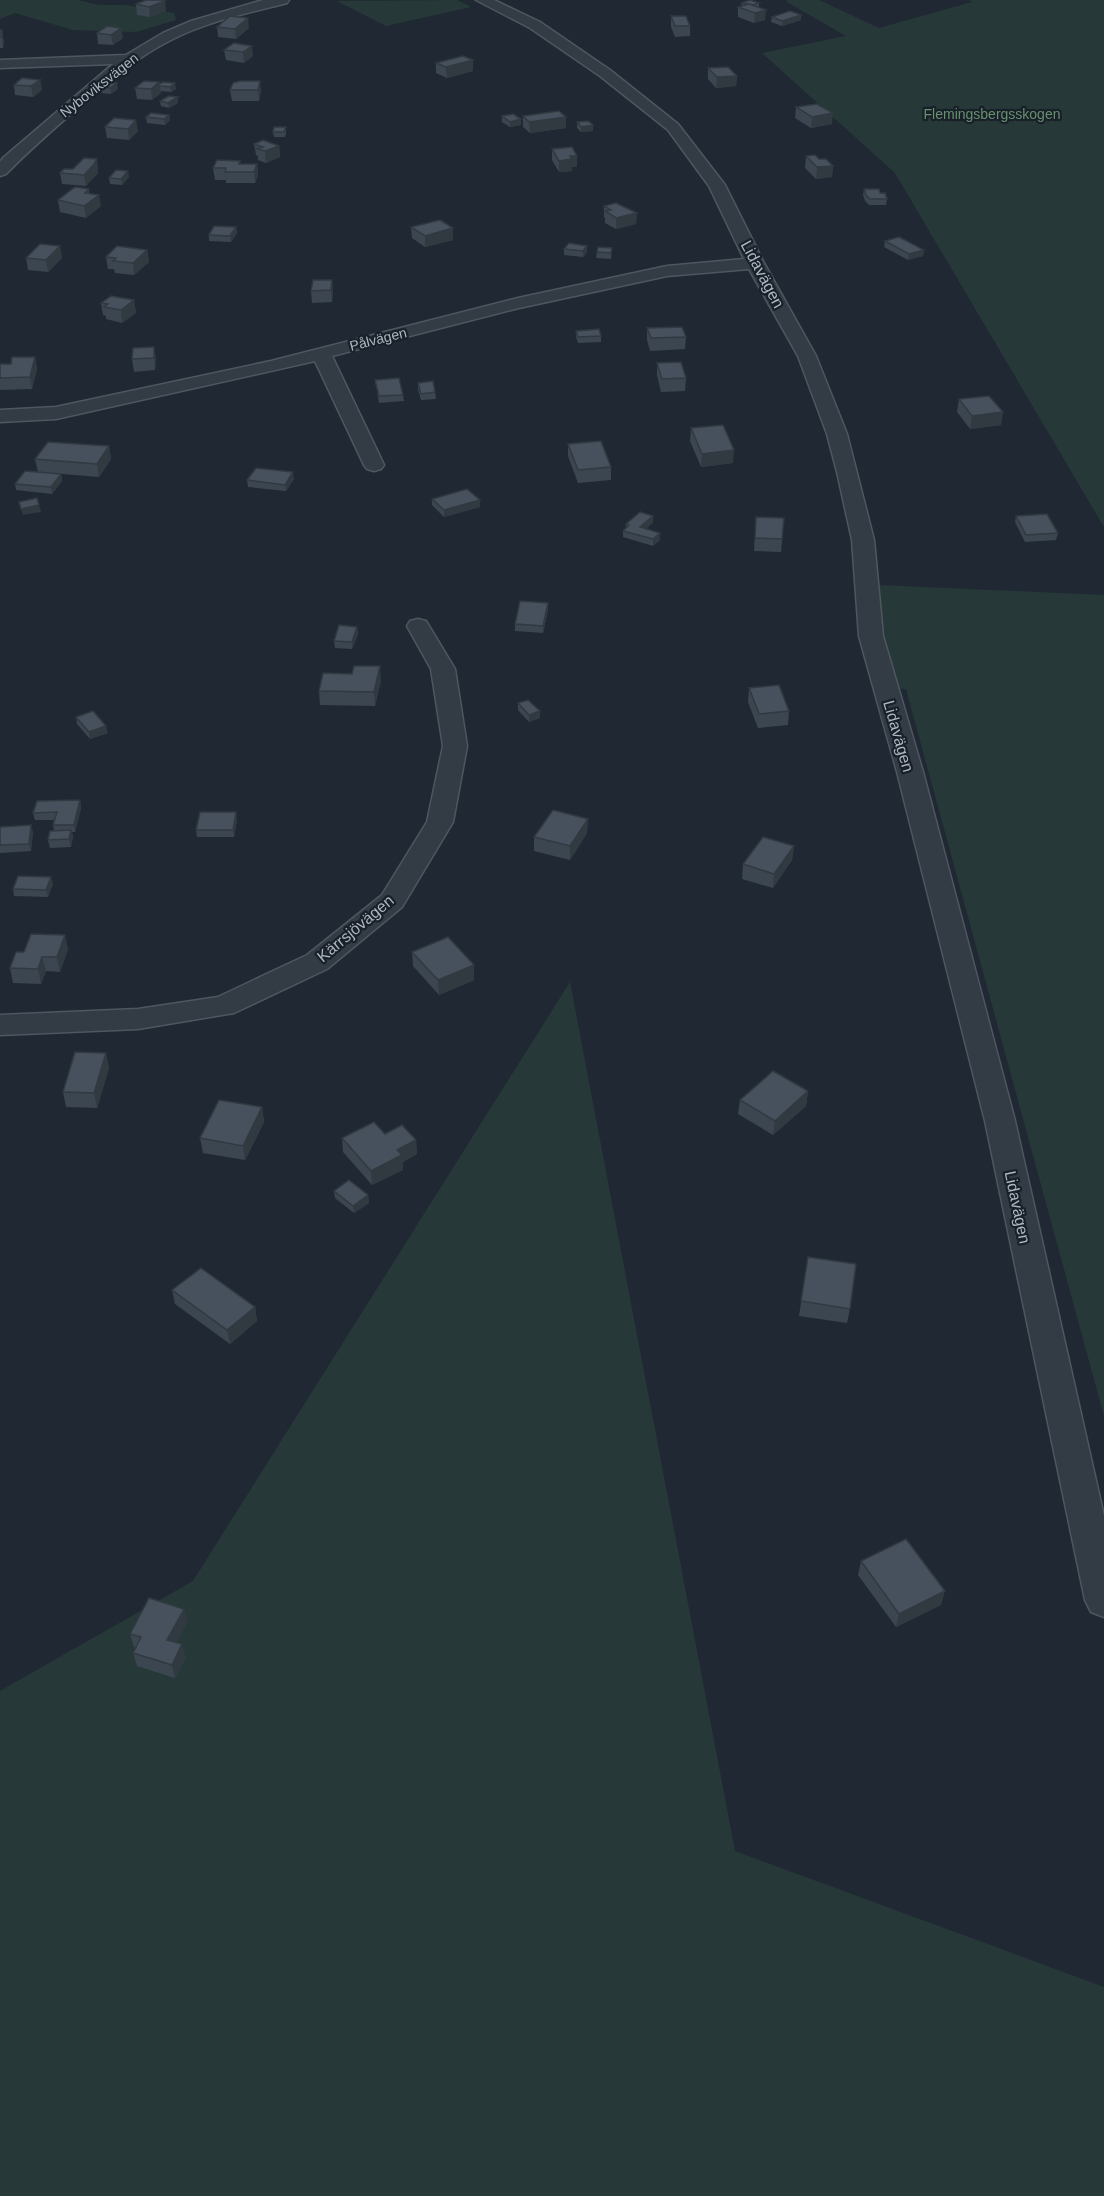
<svg xmlns="http://www.w3.org/2000/svg" width="1104" height="2196" font-family="Arial,sans-serif">
<rect width="100%" height="100%" fill="#202933"/>
<!-- green -->
<g fill="#263938">
<polygon points="0,0 78,0 98,5 126,5 174,13 176,20 136,32 73,30 15,13 0,19"/>
<polygon points="457,0 471,7 386,26 337,1"/>
<polygon points="789,0 819,0 879,28 972,2 969,0 1104,0 1104,527 895,173 762,53 846,36 785,1"/>
<polygon points="878,585 1104,595 1104,1416 906,689 886,688"/>
<polygon points="570,982 735,1851 1104,1987 1104,2196 0,2196 0,1691 193,1581"/>
</g>
<g fill="none" stroke-linecap="round" stroke-linejoin="round">
<defs>
<g id="minor">
<path d="M263 0H289L287 3C248 13 209 21 173 39 138 56 109 81 80 106 55 128 29 150 6 174L0 176V162L3 158 113 64 0 68V60L126 55 163 33 191 21Z"/>
<polygon points="476,0 494,0 540,22 610,70 678,124 725,185 764,263 816,356 847,434 874,540 883,636 923,772 1015,1121 1104,1516 1104,1617 1091,1612 1085,1600 985,1121 897,772 859,636 852,540 837,472 827,434 798,356 749,269 667,276 519,308 332,356 384,465 381,469 374,471 367,469 364,465 315,361 56,419 0,422 0,410 56,407 271,361 518,298 667,266 744,259 709,186 668,130 600,76 530,28"/>
<polygon points="418,619 426,621 455,669 467,746 453,822 402,907 327,969 234,1013 138,1029 0,1035 0,1015 138,1009 218,997 307,955 382,895 427,822 443,746 431,669 407,626 410,621"/>
</g>
</defs>
<!-- minor casing -->
<use href="#minor" stroke="#4e5660" stroke-width="3"/>
<!-- minor -->
<use href="#minor" fill="#333b44" fill-rule="evenodd"/>
</g>
<!-- wall -->
<g fill="#3c4650">
<polygon points="742,3 759,3 759,7 765,20 754,23 738,17 738,7 741,6"/>
<polygon points="136,4 166,11 150,17 137,15"/>
<polygon points="671,16 690,26 690,36 675,37 671,27"/>
<polygon points="772,17 801,20 782,26 771,22"/>
<polygon points="107,26 123,38 113,45 98,44 97,33"/>
<polygon points="217,27 249,28 236,39 218,37"/>
<polygon points="0,30 4,41 3,48 0,48"/>
<polygon points="234,43 253,56 244,63 226,60 224,50"/>
<polygon points="436,63 473,71 447,78 436,73"/>
<polygon points="708,68 737,76 736,86 716,88 708,79"/>
<polygon points="40,80 42,90 33,97 15,95 14,85"/>
<polygon points="233,83 261,91 259,101 232,101 230,90"/>
<polygon points="159,84 176,89 171,92 160,91 161,93 152,100 137,99 135,88"/>
<polygon points="100,87 118,89 111,94 101,93"/>
<polygon points="160,101 178,103 169,108 161,106"/>
<polygon points="796,107 832,124 811,128 795,118"/>
<polygon points="169,115 170,120 165,125 147,123 146,117"/>
<polygon points="502,116 521,119 521,125 510,127 502,122"/>
<polygon points="523,116 566,128 530,133 523,127"/>
<polygon points="114,118 138,131 129,140 107,138 105,127"/>
<polygon points="577,122 593,131 581,132 577,128"/>
<polygon points="286,127 286,133 285,137 274,137 273,132"/>
<polygon points="254,144 279,146 280,157 266,163 258,160 258,156 256,155"/>
<polygon points="552,149 577,156 577,167 572,167 572,171 559,172 552,160"/>
<polygon points="806,156 819,159 833,166 832,177 816,179 805,168"/>
<polygon points="97,159 98,173 86,186 62,184 60,173 73,169"/>
<polygon points="241,164 257,164 258,175 255,183 226,183 226,180 215,180 213,168"/>
<polygon points="129,177 122,185 110,184 109,178"/>
<polygon points="89,189 89,193 101,206 86,218 60,212 58,200"/>
<polygon points="864,189 880,193 887,199 886,205 869,205 865,201 863,195"/>
<polygon points="604,206 636,224 616,229 605,223 605,218 604,217"/>
<polygon points="236,227 237,233 231,242 209,241 209,235"/>
<polygon points="411,227 453,240 425,247 412,238"/>
<polygon points="885,241 924,250 923,256 908,260 884,247"/>
<polygon points="612,248 611,259 596,258 597,252"/>
<polygon points="564,249 587,252 583,257 564,255"/>
<polygon points="147,250 149,262 134,275 115,273 114,269 108,269 106,257"/>
<polygon points="26,258 62,258 48,272 28,270"/>
<polygon points="332,280 333,292 332,302 312,303 311,291"/>
<polygon points="134,300 136,313 122,323 106,319 106,316 103,315 101,303"/>
<polygon points="647,328 686,337 685,349 650,351 647,340"/>
<polygon points="576,331 601,336 601,342 578,343 576,337"/>
<polygon points="133,348 156,359 155,370 134,372 132,359"/>
<polygon points="35,357 37,369 32,389 0,390 0,364 11,364"/>
<polygon points="657,363 686,378 685,391 661,392 657,375"/>
<polygon points="375,380 403,395 404,401 379,403"/>
<polygon points="418,383 435,392 436,399 421,400 418,389"/>
<polygon points="959,399 1001,425 970,429 957,412"/>
<polygon points="691,428 733,463 701,467 690,441"/>
<polygon points="568,444 611,467 611,480 578,483 568,456"/>
<polygon points="109,446 111,459 99,477 38,472 35,459"/>
<polygon points="61,474 62,481 52,494 16,490 15,484"/>
<polygon points="294,479 286,491 248,487 247,480"/>
<polygon points="432,499 480,500 480,507 444,517 432,505"/>
<polygon points="653,516 653,522 646,529 660,533 660,540 653,546 623,537 623,531 626,528 626,524"/>
<polygon points="1016,516 1058,533 1056,540 1025,542 1015,522"/>
<polygon points="756,517 784,518 781,552 754,551"/>
<polygon points="548,603 548,610 543,633 515,631 515,624"/>
<polygon points="357,627 358,634 352,649 335,648 334,641"/>
<polygon points="381,680 375,706 320,705 319,691"/>
<polygon points="749,688 789,711 788,725 758,728 748,702"/>
<polygon points="518,703 540,718 529,722 518,710"/>
<polygon points="76,717 108,733 90,739 77,724"/>
<polygon points="80,800 81,808 75,832 72,832 73,837 71,847 50,848 48,840 54,831 53,825 54,820 35,820 33,813"/>
<polygon points="237,819 234,837 197,837 196,830"/>
<polygon points="588,819 587,833 570,860 534,851 534,837"/>
<polygon points="0,827 33,832 31,851 0,853"/>
<polygon points="794,846 792,860 773,888 742,879 743,864"/>
<polygon points="53,884 48,897 14,896 13,889"/>
<polygon points="68,949 60,972 46,971 41,984 13,983 10,968 24,952"/>
<polygon points="412,952 474,980 439,995 413,966"/>
<polygon points="106,1053 109,1068 97,1108 66,1107 63,1092"/>
<polygon points="808,1091 806,1106 773,1135 738,1114 740,1100"/>
<polygon points="262,1107 264,1122 245,1160 203,1153 200,1138"/>
<polygon points="385,1134 416,1140 417,1154 403,1162 403,1170 372,1185 343,1152 342,1138"/>
<polygon points="334,1191 368,1195 369,1203 354,1213 335,1198"/>
<polygon points="808,1257 850,1309 847,1323 799,1316"/>
<polygon points="172,1290 255,1307 257,1321 230,1344 175,1304"/>
<polygon points="861,1561 941,1605 896,1627 858,1575"/>
<polygon points="184,1609 187,1622 176,1643 186,1658 175,1678 137,1666 133,1653 135,1648 134,1647 130,1634"/>
</g>
<!-- shaded-wall -->
<g fill="#313941">
<polygon points="165,1 166,11 150,17 149,7"/>
<polygon points="766,10 765,20 754,23 755,13"/>
<polygon points="801,15 801,20 782,26 782,21"/>
<polygon points="248,18 249,28 236,39 235,29"/>
<polygon points="121,28 123,38 113,45 111,35"/>
<polygon points="2,30 4,41 3,48 2,37"/>
<polygon points="252,46 253,56 244,63 243,52"/>
<polygon points="473,60 473,71 447,78 446,67"/>
<polygon points="737,76 736,86 716,88 717,77"/>
<polygon points="40,80 42,90 33,97 31,86"/>
<polygon points="260,81 261,91 259,101 258,90"/>
<polygon points="159,82 161,93 152,100 151,89"/>
<polygon points="117,83 118,89 111,94 110,88"/>
<polygon points="175,83 176,89 171,92 170,87"/>
<polygon points="178,97 178,103 169,108 168,103"/>
<polygon points="833,113 832,124 811,128 812,117"/>
<polygon points="169,115 170,120 165,125 164,119"/>
<polygon points="566,117 566,128 530,133 529,122"/>
<polygon points="521,119 521,125 510,127 510,122"/>
<polygon points="136,120 138,131 129,140 128,129"/>
<polygon points="593,125 593,131 581,132 581,127"/>
<polygon points="279,146 280,157 266,163 265,151"/>
<polygon points="570,156 577,156 577,167 572,167 572,171 559,172 559,161"/>
<polygon points="97,159 98,173 86,186 84,175"/>
<polygon points="257,164 258,175 255,183 254,172"/>
<polygon points="833,166 832,177 816,179 817,167"/>
<polygon points="128,171 129,177 122,185 121,179"/>
<polygon points="99,195 101,206 86,218 84,206"/>
<polygon points="637,213 636,224 616,229 616,218"/>
<polygon points="236,227 237,233 231,242 230,236"/>
<polygon points="453,228 453,240 425,247 425,236"/>
<polygon points="60,246 62,258 48,272 46,260"/>
<polygon points="587,246 587,252 583,257 583,251"/>
<polygon points="147,250 149,262 134,275 133,263"/>
<polygon points="924,250 923,256 908,260 909,254"/>
<polygon points="332,280 333,292 332,302 331,290"/>
<polygon points="134,300 136,313 122,323 121,310"/>
<polygon points="154,347 156,359 155,370 154,358"/>
<polygon points="35,357 37,369 32,389 30,377"/>
<polygon points="1003,412 1001,425 970,429 972,416"/>
<polygon points="109,446 111,459 99,477 97,464"/>
<polygon points="734,450 733,463 701,467 702,454"/>
<polygon points="293,472 294,479 286,491 285,485"/>
<polygon points="61,474 62,481 52,494 51,487"/>
<polygon points="480,500 480,507 444,517 444,510"/>
<polygon points="39,505 41,512 23,515 21,509"/>
<polygon points="653,516 653,522 640,534 640,527"/>
<polygon points="660,533 660,540 653,546 653,539"/>
<polygon points="548,603 548,610 543,633 543,626"/>
<polygon points="357,627 358,634 352,649 352,642"/>
<polygon points="380,666 381,680 375,706 374,692"/>
<polygon points="540,711 540,718 529,722 529,715"/>
<polygon points="106,726 108,733 90,739 89,732"/>
<polygon points="80,800 81,808 75,832 74,825"/>
<polygon points="236,812 237,819 234,837 233,830"/>
<polygon points="588,819 587,833 570,860 570,846"/>
<polygon points="31,825 33,832 31,851 29,844"/>
<polygon points="71,830 73,837 71,847 69,839"/>
<polygon points="794,846 792,860 773,888 774,874"/>
<polygon points="51,877 53,884 48,897 46,890"/>
<polygon points="65,935 68,949 60,972 57,957"/>
<polygon points="42,957 46,971 41,984 38,969"/>
<polygon points="474,965 474,980 439,995 438,980"/>
<polygon points="106,1053 109,1068 97,1108 94,1093"/>
<polygon points="808,1091 806,1106 773,1135 775,1121"/>
<polygon points="262,1107 264,1122 245,1160 243,1146"/>
<polygon points="416,1140 417,1154 403,1162 403,1170 372,1185 371,1171 397,1150"/>
<polygon points="368,1195 369,1203 354,1213 353,1206"/>
<polygon points="255,1307 257,1321 230,1344 227,1330"/>
<polygon points="945,1591 941,1605 896,1627 899,1614"/>
<polygon points="184,1609 187,1622 171,1653 167,1640"/>
<polygon points="182,1644 186,1658 175,1678 172,1665"/>
</g>
<!-- building -->
<g fill="#46515d" stroke="#313941" stroke-width="1.5">
<polygon points="146,0 161,0 165,1 149,7 136,4"/>
<polygon points="750,0 759,3 753,5 742,3"/>
<polygon points="749,4 766,10 755,13 738,7"/>
<polygon points="790,11 801,15 782,21 772,17"/>
<polygon points="230,16 248,18 235,29 217,27"/>
<polygon points="671,16 686,16 690,26 675,26"/>
<polygon points="107,26 121,28 111,35 97,33"/>
<rect x="0" y="30" width="2" height="7"/>
<polygon points="234,43 252,46 243,52 224,50"/>
<polygon points="463,56 473,60 446,67 436,63"/>
<polygon points="728,67 737,76 717,77 708,68"/>
<polygon points="22,78 40,80 31,86 14,85"/>
<polygon points="144,81 159,82 151,89 135,88"/>
<polygon points="240,81 260,81 258,90 230,90 233,83"/>
<polygon points="107,82 117,83 110,88 100,87"/>
<polygon points="163,82 175,83 170,87 160,86 159,84"/>
<polygon points="169,96 178,97 168,103 160,101"/>
<polygon points="817,104 833,113 812,117 796,107"/>
<polygon points="559,111 566,117 529,122 523,116"/>
<polygon points="151,113 169,115 164,119 146,117"/>
<polygon points="513,114 521,119 510,122 502,116"/>
<polygon points="114,118 136,120 128,129 105,127"/>
<polygon points="588,121 593,125 581,127 577,122"/>
<polygon points="274,127 286,127 284,132 273,132"/>
<polygon points="263,140 279,146 265,151 257,149 263,147 254,144"/>
<polygon points="572,147 577,156 570,156 572,159 559,161 552,149"/>
<polygon points="815,155 819,159 826,159 833,166 817,167 806,156"/>
<polygon points="84,158 97,159 95,162 96,162 84,175 60,173 64,169 73,169"/>
<polygon points="217,160 240,161 239,164 257,164 254,172 225,172 226,168 213,168"/>
<polygon points="116,170 128,171 121,179 109,178"/>
<polygon points="75,187 89,189 85,193 99,195 84,206 58,200"/>
<polygon points="864,189 879,189 880,193 885,193 887,199 870,199 866,195"/>
<polygon points="616,203 637,213 616,218 605,211 611,210 604,206"/>
<polygon points="440,220 453,228 425,236 411,227"/>
<polygon points="214,226 236,227 230,236 209,235"/>
<polygon points="899,237 924,250 909,254 885,241"/>
<polygon points="569,243 587,246 583,251 564,249"/>
<polygon points="40,244 60,246 46,260 26,258"/>
<polygon points="117,246 147,250 133,263 113,261 116,258 106,257"/>
<polygon points="598,247 612,248 611,253 597,252"/>
<polygon points="313,280 332,280 331,290 311,291"/>
<polygon points="111,296 134,300 121,310 104,307 108,304 101,303"/>
<polygon points="682,327 686,337 651,338 647,328"/>
<polygon points="599,329 601,336 578,337 576,331"/>
<polygon points="154,347 154,358 132,359 133,348"/>
<polygon points="12,357 35,357 30,377 0,378 0,364 11,364"/>
<polygon points="681,362 686,378 662,379 657,363"/>
<polygon points="399,378 403,395 379,396 375,380"/>
<polygon points="433,381 435,392 421,394 418,383"/>
<polygon points="989,396 1003,412 972,416 959,399"/>
<polygon points="723,425 734,450 702,454 691,428"/>
<polygon points="601,441 611,467 578,470 568,444"/>
<polygon points="48,442 109,446 97,464 35,459"/>
<polygon points="256,468 293,472 285,485 247,480"/>
<polygon points="25,471 61,474 51,487 15,484"/>
<polygon points="467,489 480,500 444,510 432,499"/>
<polygon points="37,498 39,505 21,509 19,502"/>
<polygon points="640,512 653,516 640,527 660,533 653,539 623,531 629,525 626,524"/>
<polygon points="1047,514 1058,533 1026,535 1016,516"/>
<polygon points="756,517 784,518 782,539 755,538"/>
<polygon points="520,601 548,603 543,626 515,624"/>
<polygon points="339,625 357,627 352,642 334,641"/>
<polygon points="354,666 380,666 374,692 319,691 323,673 352,674"/>
<polygon points="779,685 789,711 759,714 749,688"/>
<polygon points="528,700 540,711 529,715 518,703"/>
<polygon points="93,711 106,726 89,732 76,717"/>
<polygon points="80,800 74,825 53,825 57,812 33,813 37,801"/>
<polygon points="553,810 588,819 570,846 534,837"/>
<polygon points="200,812 236,812 233,830 196,830"/>
<polygon points="31,825 29,844 0,845 0,827"/>
<polygon points="71,830 69,839 48,840 50,831"/>
<polygon points="763,837 794,846 774,874 743,864"/>
<polygon points="18,876 51,877 46,890 13,889"/>
<polygon points="31,934 65,935 57,957 42,957 38,969 10,968 16,952 24,952"/>
<polygon points="448,937 474,965 438,980 412,952"/>
<polygon points="75,1052 106,1053 94,1093 63,1092"/>
<polygon points="773,1071 808,1091 775,1121 740,1100"/>
<polygon points="219,1100 262,1107 243,1146 200,1138"/>
<polygon points="374,1122 385,1134 402,1125 416,1140 397,1150 402,1155 371,1171 342,1138"/>
<polygon points="349,1180 368,1195 353,1206 334,1191"/>
<polygon points="808,1257 856,1264 850,1309 801,1301"/>
<polygon points="201,1268 255,1307 227,1330 172,1290"/>
<polygon points="906,1539 945,1591 899,1614 861,1561"/>
<polygon points="149,1598 184,1609 167,1640 182,1644 172,1665 133,1653 141,1637 130,1634"/>
</g>
<g text-anchor="middle" stroke-width="4.5" stroke-linejoin="round" paint-order="stroke">
<!-- far-street labels -->
<g font-size="14" fill="#adb6c2" stroke="#192029">
<text transform="translate(99 85) rotate(-38)" y="5">Nyboviksvägen</text>
<text transform="translate(378 339) rotate(-14)" y="5">Pålvägen</text>
</g>
<!-- far-park labels -->
<g font-size="14" fill="#66906e" stroke="#192029">
<text x="992" y="119">Flemingsbergsskogen</text>
</g>
<!-- street labels -->
<g font-size="16" fill="#adb6c2" stroke="#192029">
<text transform="translate(763 274) rotate(62)" y="6">Lidavägen</text>
<text transform="translate(899 736) rotate(74)" y="6">Lidavägen</text>
<text transform="translate(355 928) rotate(-40)" y="6">Kärrsjövägen</text>
<text transform="translate(1018 1207) rotate(78)" y="6">Lidavägen</text>
</g>
</g>
</svg>
